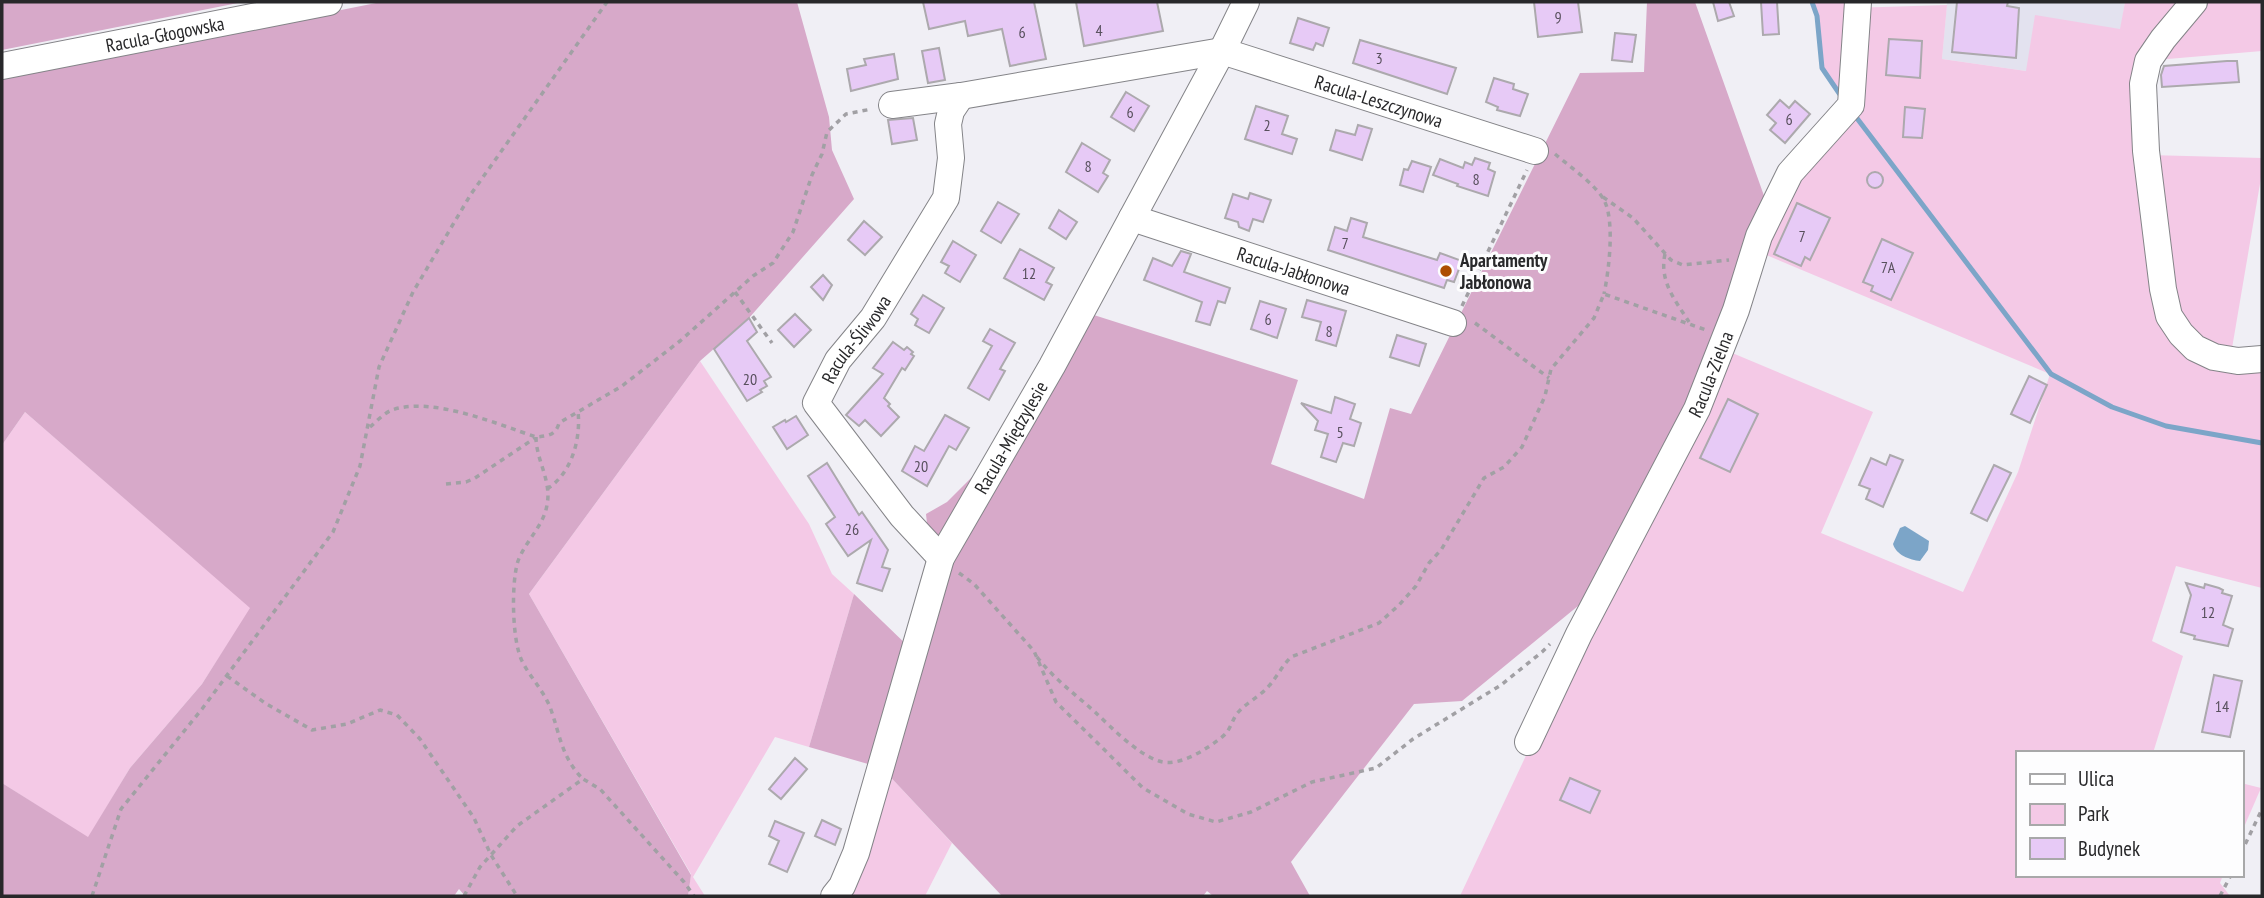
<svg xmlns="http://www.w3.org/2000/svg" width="2264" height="898" font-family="'PT Sans Narrow',sans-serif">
<rect width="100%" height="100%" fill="#f0eff5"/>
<!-- built -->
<polygon fill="#e3e2ef" points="1947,2 2125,2 2121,29 2026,71 1942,59"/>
<!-- green -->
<g fill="#f4c9e6">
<polygon points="1812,2 1850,2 1850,8 1947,5 1942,59 2026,71 2035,15 2120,29 2125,2 2262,2 2262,51 2144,61 2149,155 2262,158 2262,172 2230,360 2262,360 2262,588 2176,566 2152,641 2183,656 2153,753 2017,753 2017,875 2223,875 2220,883 2230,896 1460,896 1718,347 1873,412 1821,533 1963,592 2018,472 2050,374 1752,249 1848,106 1822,68 1817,16"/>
<polygon points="700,361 809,524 832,574 854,594 809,747 775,737 693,877 705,896 688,896 691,874 529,594"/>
<polygon points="25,412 251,608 202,684 130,768 88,838 2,783 2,445"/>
<polygon points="882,768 952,843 925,896 830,896"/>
<polygon points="2241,783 2261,788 2241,834"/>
</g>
<!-- forest -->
<g fill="#d7a9c9">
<polygon points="2,2 243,2 2,50"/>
<polygon points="381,2 797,2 829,117 832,150 854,199 749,318 700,361 529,594 691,875 688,896 465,896 459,889 454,896 2,896 2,783 88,837 130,768 202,684 250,608 25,412 2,445 2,78"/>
<polygon points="1647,2 1695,2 1768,207 1718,347 1606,583 1462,701 1414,704 1291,862 1310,896 1213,896 1207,891 1203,896 1002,896 882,768 809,747 854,594 912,650 931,562 926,514 947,502 976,473 1075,309 1298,380 1271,464 1364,499 1390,408 1411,414 1580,73 1644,72"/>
</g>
<!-- water -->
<path fill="#7ca5c8" d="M1905 526 1929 541 1928 550 1920 561C1910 560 1896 555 1893 544L1900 528Z"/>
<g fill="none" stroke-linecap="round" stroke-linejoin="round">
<!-- stream -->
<g stroke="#7ca5c8" stroke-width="5">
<polyline points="1812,2 1817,16 1822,68 1841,96"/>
<polyline points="1853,113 2051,374 2112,407 2166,426 2262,443"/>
</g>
</g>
<!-- building -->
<g fill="#e7caf6" stroke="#aca9ad" stroke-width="2">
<polygon points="923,2 1034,2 1046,59 1010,66 1002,29 968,36 965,21 929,29"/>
<polygon points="1076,2 1157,2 1163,31 1084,46"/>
<polygon points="1534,2 1578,2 1582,32 1538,37"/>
<polygon points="1713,2 1729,2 1734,16 1718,21"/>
<polygon points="1761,2 1777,2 1779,34 1763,35"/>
<polygon points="1957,2 2008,2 2007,6 2019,8 2016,58 1952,52"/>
<polygon points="1298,18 1329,28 1323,46 1316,43 1313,50 1290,43"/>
<polygon points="1615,33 1636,35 1632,62 1612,60"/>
<polygon points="1889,39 1922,41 1920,78 1886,75"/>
<polygon points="1360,40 1456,68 1447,94 1353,63"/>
<polygon points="939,48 945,80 928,83 922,51"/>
<polygon points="894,54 898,79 851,91 847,69 866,65 864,59"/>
<polygon points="2227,61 2237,61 2239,82 2162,87 2161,75 2164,66"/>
<polygon points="1494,78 1514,84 1513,89 1528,94 1520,116 1497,110 1498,107 1486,102"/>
<polygon points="1126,92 1149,106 1134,131 1111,117"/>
<polygon points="1780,100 1789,108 1795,101 1810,114 1785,143 1770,130 1776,123 1767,115"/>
<polygon points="1256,106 1288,116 1282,134 1297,139 1292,154 1245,139"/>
<polygon points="1905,107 1925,109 1922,138 1903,137"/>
<polygon points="913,118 917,140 892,144 888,120"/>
<polygon points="1358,125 1372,129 1362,160 1330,150 1336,130 1355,135"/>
<polygon points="1082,143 1110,160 1103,173 1108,176 1098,192 1066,172"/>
<polygon points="1475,158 1490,163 1488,169 1495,172 1488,196 1457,186 1458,184 1433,175 1440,159 1463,168 1465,162 1472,165"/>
<polygon points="1412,161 1431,167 1423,192 1400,185 1404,169 1408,170"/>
<circle cx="1875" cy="180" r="8"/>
<polygon points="1250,193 1271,200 1263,222 1253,219 1249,231 1239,227 1238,222 1225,218 1233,194 1248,199"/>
<polygon points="998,202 1019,214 1001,243 981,231"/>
<polygon points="1797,203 1830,218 1810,260 1805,257 1801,266 1774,254"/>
<polygon points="1059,210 1077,222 1066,239 1049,228"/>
<polygon points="1351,218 1367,223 1363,237 1437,260 1440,253 1462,261 1454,282 1447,280 1444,288 1328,250 1335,227 1347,231"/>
<polygon points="864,221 882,237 865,255 848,240"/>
<polygon points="1882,239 1913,253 1891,300 1871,291 1873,286 1863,282"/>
<polygon points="953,241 976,255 960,282 945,273 949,266 941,262"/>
<polygon points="1020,249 1054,268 1046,282 1052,285 1044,300 1004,278"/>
<polygon points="1181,251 1191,254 1184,272 1230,288 1225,303 1218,301 1210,325 1196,321 1202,302 1144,280 1153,258 1172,266"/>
<polygon points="823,275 832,285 823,300 811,287"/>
<polygon points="923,295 944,308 929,333 915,325 918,319 911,314"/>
<polygon points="1307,300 1346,311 1336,346 1316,340 1321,322 1302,317"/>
<polygon points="1260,301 1286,309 1277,338 1251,329"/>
<polygon points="795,314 811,330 794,347 778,330"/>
<polygon points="749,318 757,332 747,341 771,377 764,381 767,386 760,390 762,392 747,401 714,349"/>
<polygon points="990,329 1015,343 1000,369 1005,371 989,400 968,388 992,346 983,341"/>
<polygon points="1397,335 1426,344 1419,366 1390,357"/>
<polygon points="893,342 904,350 907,347 913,352 911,354 914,356 905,370 902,368 884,398 890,404 888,406 899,417 881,436 865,420 859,426 846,415 883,374 873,368"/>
<polygon points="2029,376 2047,385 2030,423 2011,414"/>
<polygon points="1335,397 1355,404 1350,419 1361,423 1354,446 1343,443 1336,462 1321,457 1328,434 1315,430 1318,421 1301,403 1331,413"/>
<polygon points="1728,399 1758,414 1730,472 1700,458"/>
<polygon points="945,415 969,428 956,450 949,446 927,486 902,471 915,446 924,451"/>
<polygon points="796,416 808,435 787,449 773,427 785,420 786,422"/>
<polygon points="1890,455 1903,460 1883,507 1866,499 1870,489 1859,485 1871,458 1886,465"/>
<polygon points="827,463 859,515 862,512 888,550 882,567 890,569 882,591 857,583 871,540 848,556 826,524 835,517 808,476"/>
<polygon points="1994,465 2011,473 1987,521 1971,513"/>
<polygon points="2186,583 2204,588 2205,584 2219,588 2223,590 2222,593 2232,596 2223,625 2233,629 2228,646 2194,639 2195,636 2181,632 2191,595"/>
<polygon points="2214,675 2242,681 2230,737 2202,732"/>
<polygon points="795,758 807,769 781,799 769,789"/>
<polygon points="1570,778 1600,791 1590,813 1560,800"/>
<polygon points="822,820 841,829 835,845 815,836"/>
<polygon points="775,821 804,833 787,872 769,864 779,841 769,836"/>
</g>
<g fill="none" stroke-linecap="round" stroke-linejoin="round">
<defs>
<g id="minor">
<polyline points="2194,2 2163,39 2148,61 2143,84 2146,151 2163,289 2169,316 2181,334 2195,348 2214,357 2238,361 2262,359"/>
<path id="s1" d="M2 66 329 2"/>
<path id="s2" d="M892 105 961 96 1222 51 1535 151"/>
<path id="s3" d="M1132 218 1453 323"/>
<path id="s4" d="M941 558 902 516 816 403 838 360 873 318 946 198 951 158 948 124 951 111 961 96"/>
<path id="s5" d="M1528 742 1579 634 1697 409 1736 310 1759 236 1790 173 1851 105 1858 2"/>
<path id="s6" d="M834 896 842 886 856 853 941 558 1052 366 1222 51 1246 2"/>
</g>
</defs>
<!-- minor casing -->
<use href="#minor" stroke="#848488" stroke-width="28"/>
<!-- path -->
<g stroke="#a1a0a4" stroke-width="3.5" stroke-dasharray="5 5" stroke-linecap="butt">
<path d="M1555 154C1569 166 1595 184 1604 200 1615 221 1609 270 1604 294"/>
<polyline points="1603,197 1633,218 1671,260 1683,265 1729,260"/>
<path d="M1665 254C1659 281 1675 300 1689 322"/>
<polyline points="735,292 772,343"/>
<polyline points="1462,306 1527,170"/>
<polyline points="1475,323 1549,378"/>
<path d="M370 427C376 422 384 413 392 410 432 396 497 424 536 437 548 436 556 435 559 423L622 386 680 341 753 276 773 263 793 232 812 175 822 154 827 132 846 114 872 109"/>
<path d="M536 437C536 460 552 481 547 505 544 525 525 542 518 561 511 583 512 641 522 661 530 677 543 690 550 707 560 734 561 757 583 779"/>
<polyline points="446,484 466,482 475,478 535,438"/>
<path d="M547 489C572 473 581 439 578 411"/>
<polyline points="959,573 974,584 1034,651 1056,702 1143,788 1188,814 1216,822 1251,812 1312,782 1376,768 1413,739 1501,685 1542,652 1550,644"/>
<path d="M1037 657C1054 679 1075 694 1095 712 1112 728 1137 754 1159 761 1178 768 1207 749 1222 737 1230 731 1231 723 1236 715 1244 704 1259 697 1268 687 1277 677 1282 666 1291 657L1379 623 1399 605 1416 586 1429 563 1441 550 1484 478 1504 467 1522 447 1545 396 1551 369 1594 318 1604 294 1706 330"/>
<polyline points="227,676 265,703 312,730 347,724 380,710 397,715 420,739 474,818 491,855 517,896"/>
<polyline points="2241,853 2262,809"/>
<polyline points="92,896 121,809 202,709 333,532 360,466 379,367 413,292 471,194 607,2"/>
<polyline points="464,896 480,867 517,826 583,779 600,789 684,882 694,896"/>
<polyline points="2220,896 2231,875"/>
</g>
<!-- minor -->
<use href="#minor" stroke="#fff" stroke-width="26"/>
</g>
<!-- markers -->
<circle fill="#ad4e00" stroke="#fdfdfe" stroke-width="2.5" cx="1446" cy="271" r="7"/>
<g text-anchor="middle" stroke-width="6" stroke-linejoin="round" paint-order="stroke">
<!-- number labels -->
<g font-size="16" fill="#58505d">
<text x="1558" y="23">9</text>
<text x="1099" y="36">4</text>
<text x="1022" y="38">6</text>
<text x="1379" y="64">3</text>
<text x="1130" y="118">6</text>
<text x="1789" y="125">6</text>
<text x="1267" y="131">2</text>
<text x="1088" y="172">8</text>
<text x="1476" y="185">8</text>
<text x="1802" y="242">7</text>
<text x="1345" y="249">7</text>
<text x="1888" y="273">7A</text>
<text x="1029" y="279">12</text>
<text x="1268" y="325">6</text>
<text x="1329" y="337">8</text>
<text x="750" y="385">20</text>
<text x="1340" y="438">5</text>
<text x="921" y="472">20</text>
<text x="852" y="535">26</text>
<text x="2208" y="618">12</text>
<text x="2222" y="712">14</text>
</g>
<!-- street labels -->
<g font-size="19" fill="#28282a" stroke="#fdfdfe">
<text dy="7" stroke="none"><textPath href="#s1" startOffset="166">Racula-Głogowska</textPath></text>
<text dy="7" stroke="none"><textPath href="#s2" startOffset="499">Racula-Leszczynowa</textPath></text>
<text dy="7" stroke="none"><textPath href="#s3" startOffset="170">Racula-Jabłonowa</textPath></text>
<text dy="7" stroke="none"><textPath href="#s4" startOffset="275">Racula-Śliwowa</textPath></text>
<text dy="7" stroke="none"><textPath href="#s5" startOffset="411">Racula-Zielna</textPath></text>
<text dy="7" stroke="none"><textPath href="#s6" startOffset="495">Racula-Międzylesie</textPath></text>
</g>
<!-- poi labels -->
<g font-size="19" font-weight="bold" fill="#28282a" stroke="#fdfdfe" text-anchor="start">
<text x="1460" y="267">Apartamenty<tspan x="1460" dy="22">Jabłonowa</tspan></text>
</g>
</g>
<!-- border -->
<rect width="2264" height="898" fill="none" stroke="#28282a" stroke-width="7"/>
<!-- legend -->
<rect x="2016" y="751" width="228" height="126" fill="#fdfdfe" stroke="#a8a8a9" stroke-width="2"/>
<rect x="2030" y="774" width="35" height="10" fill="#ffffff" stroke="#a8a8a9" stroke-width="2"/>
<text x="2078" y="786" font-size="21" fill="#28282a">Ulica</text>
<rect x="2030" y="804" width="35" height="21" fill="#f4c9e6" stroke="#a8a8a9" stroke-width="2"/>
<text x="2078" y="821" font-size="21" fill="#28282a">Park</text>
<rect x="2030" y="838" width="35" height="21" fill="#e7caf6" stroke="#a8a8a9" stroke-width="2"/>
<text x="2078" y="856" font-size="21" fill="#28282a">Budynek</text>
</svg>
